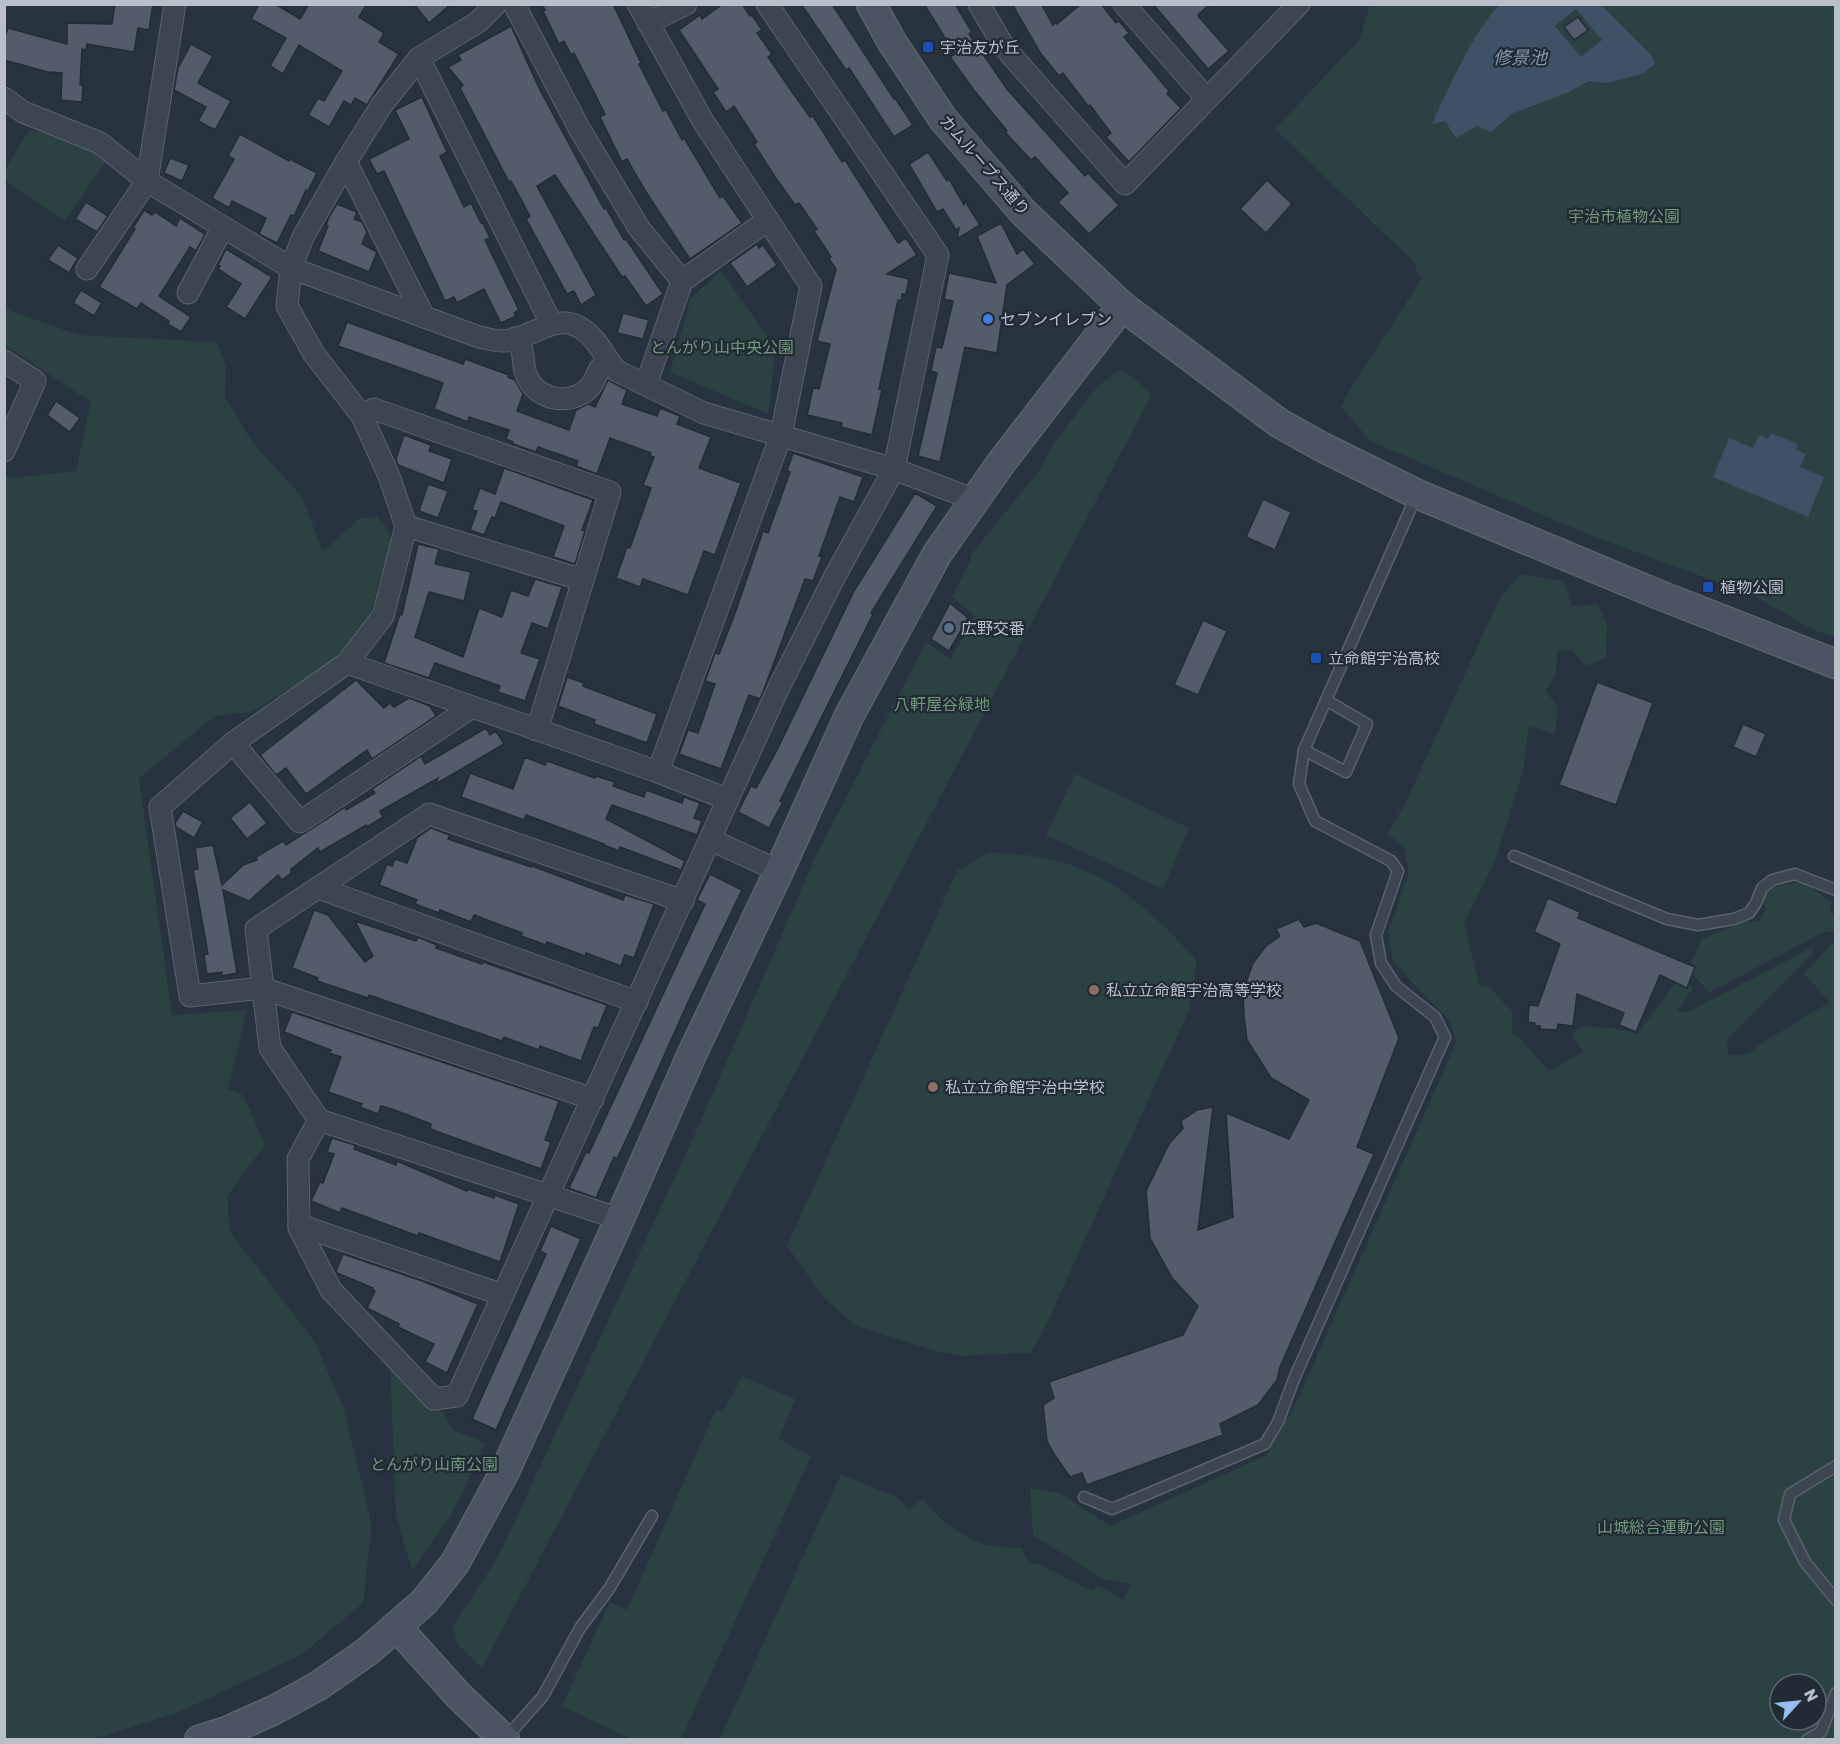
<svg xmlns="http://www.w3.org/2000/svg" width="1840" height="1744" font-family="Rubik,'Noto Sans JP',sans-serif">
<rect width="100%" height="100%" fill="#283340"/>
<!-- green -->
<g fill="#2b4142" fill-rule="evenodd">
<polygon points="1370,5 1835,5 1835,637 1814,630 1754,596 1580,531 1370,441 1341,406 1354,383 1421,280 1413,261 1275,129 1360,39"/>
<polygon points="29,130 56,135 108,158 65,221 5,180 4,171"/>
<polygon points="721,271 776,349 768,414 670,372 691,298"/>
<polygon points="5,304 13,312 79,335 217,342 226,365 225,397 252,442 302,497 323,552 359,519 376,516 387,528 392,542 379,581 368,624 326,667 251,712 215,716 139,778 172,1015 247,1010 228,1089 243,1095 265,1145 227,1196 230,1232 315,1342 344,1409 372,1526 363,1603 301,1655 179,1712 96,1739 5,1739 4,476 12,478 76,471 91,402 5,345"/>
<polygon points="1121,369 1152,394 482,1668 457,1644 453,1626 498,1557 700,1123 815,858 926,642 950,659 976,617 952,597 971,559 970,556 1039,471 1054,443 1098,386"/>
<path d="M1520 574 1563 581 1572 606 1598 604 1607 624 1606 658 1586 666 1571 649 1558 651 1555 674 1546 691 1558 707 1555 735 1529 726 1523 770 1495 861 1464 923 1480 986 1489 987 1512 1011V1033L1519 1037 1549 1071 1583 1052 1572 1034 1583 1026 1614 1028 1637 1034 1675 984 1687 981 1693 988 1677 1011 1688 1012 1813 947V953L1727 1039 1728 1055 1748 1054 1770 1038 1830 1002 1804 974 1835 940V1739L719 1740 841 1474 896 1497 909 1509 923 1498C932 1515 961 1536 979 1543 991 1547 1008 1547 1022 1548L1029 1564 1037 1563 1092 1591 1098 1585 1124 1600 1131 1584 1103 1579 1033 1535 1030 1488 1060 1493 1110 1526 1267 1455 1298 1399 1456 1043 1451 1022 1408 978 1393 960 1388 932 1409 873 1404 846 1387 834 1405 804 1499 600ZM1780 1684H1816V1720H1780Z"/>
<polygon points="1075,774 1189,828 1163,889 1046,835"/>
<path d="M989 852C1006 853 1023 854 1039 857 1108 869 1152 911 1197 961L1189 1010 1041 1336 1030 1353 960 1356 932 1350 855 1325 824 1298 787 1246 957 871Z"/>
<polygon points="1802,881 1832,902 1830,911 1835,916 1835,930 1822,933 1710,992 1688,970 1702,939 1747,921 1759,922 1766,909 1762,900 1769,888"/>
<polygon points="390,1365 443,1413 452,1429 485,1443 468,1482 449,1518 412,1570 396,1515"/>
<polygon points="742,1376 795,1399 779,1439 811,1456 681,1739 631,1739 562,1706 610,1602 627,1610 716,1409 723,1413"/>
</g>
<!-- water -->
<g fill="#3f5167" fill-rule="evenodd">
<path d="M1500 4 1601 5 1652 56 1655 64 1642 74 1607 83 1589 81 1569 92 1511 114 1491 132 1477 126 1456 138 1445 121 1432 124C1448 89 1473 32 1500 4ZM1576 9 1602 40 1581 57 1555 26Z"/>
<polygon points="1771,433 1798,444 1796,450 1806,454 1800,467 1824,477 1808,517 1713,477 1729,438 1753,448 1759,435 1768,439"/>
</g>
<!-- building -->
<g fill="#525c6a" stroke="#232c37" stroke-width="1.5">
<polygon points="115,4 153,4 149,30 138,28 134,52 87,44 86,50 82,49 80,85 83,85 82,102 61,100 62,73 48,72 4,60 4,39 8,28 67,44 67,23 112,24"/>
<polygon points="259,4 275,4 300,19 309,4 367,4 359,17 384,33 379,42 399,54 367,105 355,98 351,105 344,101 329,127 308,115 318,98 324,101 342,71 299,45 283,74 270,66 286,38 251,19"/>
<polygon points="414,4 451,4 429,23"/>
<polygon points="542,4 613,4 641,63 639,64 663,111 666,110 682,140 684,138 720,198 723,196 742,223 690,259 646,192 627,159 622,162 600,117 605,114 574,53 571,55 564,41 559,44 543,11 545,10"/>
<polygon points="723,4 742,4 750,16 752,15 762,30 757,33 772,54 768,57 790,89 810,117 813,116 842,162 845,160 898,243 906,238 917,255 887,274 909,279 906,294 902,294 901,301 898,300 879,389 882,390 872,435 841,427 842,423 807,415 813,388 819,389 830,344 817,341 836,269 829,259 831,257 814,231 817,229 799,203 795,205 775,177 754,144 757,142 734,106 726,112 713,92 718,89 679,30 700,15 702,19"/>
<polygon points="801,4 832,4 894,99 895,98 913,125 894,137 849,68 846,70"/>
<polygon points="924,4 955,4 972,32 969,34 1007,89 1085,176 1088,173 1119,205 1089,234 1058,202 1068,193 1035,157 1031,160 1005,132 1007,131 973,89 950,57 955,54"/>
<polygon points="1012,4 1041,4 1053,25 1056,22 1057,24 1081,4 1101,4 1116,23 1119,21 1129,33 1124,37 1169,91 1167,94 1181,108 1129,162 1106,137 1111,133 1090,105 1088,106 1063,73 1059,76 1041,54"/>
<polygon points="1153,4 1210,4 1198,15 1199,17 1229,51 1208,69"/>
<polygon points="1578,17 1588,30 1574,40 1564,27"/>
<polygon points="511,26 539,88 604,209 606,208 624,240 626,239 663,294 646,306 625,276 622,277 555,175 537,186 596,295 581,305 574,291 567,294 526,219 530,216 511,181 509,182 460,88 463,85 448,67 461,60 458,55"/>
<polygon points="191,44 213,56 198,83 231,101 215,130 198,121 206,107 174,90 178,68"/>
<polygon points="422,97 447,152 440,156 464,207 471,203 481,223 483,223 490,238 485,240 519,310 514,313 516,316 501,323 484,289 457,303 454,297 445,301 384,171 377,174 369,159 409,139 395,110"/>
<polygon points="240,134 289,161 290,159 317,173 308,191 306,190 294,216 291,215 277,243 259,234 266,218 232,201 229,208 212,198 234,159 228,156"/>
<polygon points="928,152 947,181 949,179 964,205 965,201 980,225 957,239 959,228 956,230 943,209 937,212 909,164"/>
<polygon points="170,158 189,165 182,181 164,173"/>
<polygon points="1267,180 1292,204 1266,233 1240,209"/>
<polygon points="86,202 108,216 97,232 75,219"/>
<polygon points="337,204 357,212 354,219 362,222 367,232 362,244 377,252 369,272 318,251 328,226 326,225 329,217"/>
<polygon points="144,210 152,215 155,212 176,226 180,218 205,234 196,251 190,247 159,296 191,317 181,332 168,324 169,321 141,303 137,309 99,287 135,229 133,228"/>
<polygon points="1001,223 1017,254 1023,249 1035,264 1007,285 997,353 965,347 940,462 918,456 937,373 931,371 936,347 942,348 953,301 944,299 949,273 996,283 977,236"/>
<polygon points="757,244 759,248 763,245 777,265 747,287 730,263"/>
<polygon points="58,245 78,258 69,273 48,260"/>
<polygon points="226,249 272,277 245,319 226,307 241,284 218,269 220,266 218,265"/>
<polygon points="81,290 102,303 94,316 73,303"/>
<polygon points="623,313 649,320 643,339 617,333"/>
<polygon points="347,322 463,364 465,359 509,375 508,377 515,380 523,394 517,411 569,430 576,410 588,404 595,407 608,380 627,390 622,404 657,416 660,408 680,416 677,424 711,437 699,468 741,483 715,555 704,551 688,595 643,579 640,587 616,578 627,547 630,548 651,488 643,485 654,457 650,456 651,453 610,438 597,474 576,466 578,461 538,447 536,452 513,444 513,442 506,439 509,430 469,417 468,422 434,409 443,383 338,346"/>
<polygon points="56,401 80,418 70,432 47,415"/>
<polygon points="404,435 431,445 429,451 452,459 444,483 398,465 396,459"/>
<polygon points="793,453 863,477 854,502 840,497 819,556 822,557 813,581 805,579 763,692 760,699 749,695 721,769 679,754 688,730 698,733 715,684 705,681 715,653 719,654 734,616 763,531 768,533 790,472 787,471"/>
<polygon points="504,468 593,500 582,530 585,531 575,564 553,557 564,526 501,502 495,518 492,517 484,535 470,530 477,511 472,510 480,488 495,494"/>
<polygon points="428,484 448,491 438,518 419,511"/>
<polygon points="915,493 937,506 871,613 873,614 780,801 783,802 769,828 738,812 751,786 756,788 776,752 854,591"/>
<polygon points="1263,499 1291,512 1275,550 1246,537"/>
<polygon points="418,544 439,549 435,564 471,572 464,601 429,592 415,637 463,657 479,608 502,617 511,590 528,596 535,579 562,587 548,629 532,623 521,653 540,659 525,701 498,692 500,686 435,663 429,678 384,663 400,614 402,615"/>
<polygon points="950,603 968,618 949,651 931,639"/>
<polygon points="1203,620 1227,631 1198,695 1174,685"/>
<polygon points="567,677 584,683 583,686 657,714 647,743 594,724 595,720 558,706"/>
<polygon points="356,680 384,708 390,703 394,707 409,698 430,706 436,716 372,759 367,750 306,794 286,768 276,775 260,755"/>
<polygon points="1597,682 1653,703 1616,805 1559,785"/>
<polygon points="1743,724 1766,734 1756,757 1733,747"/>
<polygon points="486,728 490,735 496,731 504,744 436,784 438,778 380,811 383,817 367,827 366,825 320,852 318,848 291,869 291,873 282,880 278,875 249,901 223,890 237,973 222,976 222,972 207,974 204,955 208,954 193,870 198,869 195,848 213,845 222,885 243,865 257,860 256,857 283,841 286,845 345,807 346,810 375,793 372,789 421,756 425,764"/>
<polygon points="525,757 545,765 547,761 595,778 596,776 615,782 613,786 644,797 646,790 682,803 684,797 700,803 694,818 702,821 697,835 612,805 606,819 685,861 681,870 620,847 619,851 604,845 604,844 526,815 524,820 461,797 470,773 513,789"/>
<polygon points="250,802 267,823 247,839 230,818"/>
<polygon points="183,811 203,822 194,838 176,827 175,823"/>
<polygon points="431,828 450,835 448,839 531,867 532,866 623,900 625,895 654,904 634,958 625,955 621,966 586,953 585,956 547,942 546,945 521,936 522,933 474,915 471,922 440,910 439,913 415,904 417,900 379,885 387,864 392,866 395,859 407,863 417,838"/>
<polygon points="710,874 742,890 689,1000 638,1114 617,1159 614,1157 596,1198 574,1190 569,1188 586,1152 589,1153 705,904 697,900"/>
<polygon points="1548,898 1580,912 1578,918 1695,967 1687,988 1660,975 1636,1032 1619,1025 1624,1013 1577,994 1573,1026 1558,1024 1557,1030 1540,1029 1540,1026 1534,1026 1535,1023 1528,1022 1529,1005 1538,1006 1560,944 1534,932"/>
<polygon points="314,910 328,915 365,962 373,956 355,921 416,941 418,937 437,945 436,948 482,964 483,962 607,1005 598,1028 594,1027 581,1061 540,1046 539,1050 504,1037 502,1041 369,995 368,998 317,981 318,978 292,968"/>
<polygon points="1299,919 1304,927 1316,923 1360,941 1399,1038 1357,1147 1374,1154 1280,1367 1277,1380 1258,1405 1220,1424 1223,1435 1087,1485 1082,1473 1070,1477 1054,1454 1047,1441 1043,1405 1054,1398 1049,1382 1183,1335 1198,1306 1172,1278 1150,1238 1146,1191 1169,1144 1183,1128 1181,1121 1197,1110 1213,1107 1198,1230 1233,1217 1226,1113 1289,1139 1309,1100 1271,1078 1247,1040 1244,1016 1243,991 1253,963 1266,946 1280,936 1276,929"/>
<polygon points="292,1012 559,1101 545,1140 551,1142 541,1169 430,1129 431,1124 392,1109 381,1106 378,1114 360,1107 362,1104 328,1092 341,1057 329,1053 331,1050 284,1032"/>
<polygon points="332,1138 355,1145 354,1149 396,1165 397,1161 467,1191 468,1189 494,1198 495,1195 519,1204 500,1262 419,1233 418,1236 342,1208 340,1213 311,1201 320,1182 323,1183 334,1154 327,1152"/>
<polygon points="551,1226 581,1239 496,1430 472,1419 546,1254 540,1251"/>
<polygon points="343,1254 425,1282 478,1304 447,1373 425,1362 434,1344 398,1327 399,1324 367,1308 375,1291 373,1290 373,1288 337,1273 336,1271"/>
</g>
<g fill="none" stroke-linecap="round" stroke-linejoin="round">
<defs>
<g id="lane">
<polyline points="1304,750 1346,772 1367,724 1326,700"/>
<polyline points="1514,856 1667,919 1698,925 1734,919 1749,913 1756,903 1762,888 1772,880 1795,874 1836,890"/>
<polyline points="1836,1466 1790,1494 1784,1520 1805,1562 1836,1600"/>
<polyline points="1084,1497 1112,1509 1265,1444 1278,1422 1294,1379 1445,1037 1435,1017 1396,986 1381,963 1376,935 1398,871 1391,861 1315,821 1299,784 1304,750 1417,494"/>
<polyline points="505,1739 543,1696 580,1628 609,1589 652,1516"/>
<polyline points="1807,1740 1821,1732 1836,1693"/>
</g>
<g id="street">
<polyline points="496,4 478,22 419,58 381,106 346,162 303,237 291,268 287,306 314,354 362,416 389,476 406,526 383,616 347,663 233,743 160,807 190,996 262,988 593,1099"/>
<polyline points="514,4 579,128 639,228 682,281"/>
<polyline points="638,4 703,121 811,286 781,435 658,772"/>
<polyline points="979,4 1004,47 1125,184 1299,4"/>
<polyline points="1124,4 1207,99"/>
<polyline points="648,23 686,4"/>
<polyline points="419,58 551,323"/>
<path d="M4 98 23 112 100 143 147 181 291 268 479 337C486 338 494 341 502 341 532 341 556 308 585 331 599 341 605 359 617 371L704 413 894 469 975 500"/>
<polyline points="346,162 424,317"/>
<polyline points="87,269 147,181 175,4"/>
<polyline points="188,293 223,227"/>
<path d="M515 338C517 342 520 347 522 351 524 358 523 367 526 374 535 400 570 407 589 388 598 378 595 370 608 361"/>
<polyline points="4,361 35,381 4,451"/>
<polyline points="646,385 682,281 768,220"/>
<polyline points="362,416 374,409 610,492 537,730"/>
<polyline points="406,526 583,580"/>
<polyline points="347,663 658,772 727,799"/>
<polyline points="233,743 300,822 472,707"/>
<polyline points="711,840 779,871"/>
<polyline points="318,888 637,1002"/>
<polyline points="319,1120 298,1159 299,1228 331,1290 434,1399 457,1396 779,687 835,576 894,469 938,255 767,4"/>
<polyline points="620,1219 319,1120 270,1048 256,929 429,814 683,901"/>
<polyline points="299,1225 503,1295"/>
</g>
<g id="secondary">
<polyline points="871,4 892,42 943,119 1023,212 1122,306 1279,423 1322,447 1417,494 1657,594 1836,664"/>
<polyline points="396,1626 458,1695 505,1740"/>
<polyline points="199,1740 227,1731 274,1710 318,1686 368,1651 424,1602 455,1563 504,1473 613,1234 692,1054 779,871 849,716 937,554 1001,463 1122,306"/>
</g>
</defs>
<!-- lane casing -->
<use href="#lane" stroke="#5a636d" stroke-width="13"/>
<!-- street casing -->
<use href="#street" stroke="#5a636d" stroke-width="23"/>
<!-- secondary casing -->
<use href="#secondary" stroke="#5a636d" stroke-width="31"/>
<!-- lane -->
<use href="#lane" stroke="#3c4550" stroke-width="10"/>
<!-- street -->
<use href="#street" stroke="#3c4550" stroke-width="21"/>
<!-- secondary -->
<use href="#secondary" stroke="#4a5462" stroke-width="28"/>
</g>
<!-- markers -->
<g fill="#1a4fb4" stroke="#212a35" stroke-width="2">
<rect x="922" y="41" width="12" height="12" rx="3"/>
<rect x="1702" y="581" width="12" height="12" rx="3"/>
<rect x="1310" y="652" width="12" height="12" rx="3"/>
</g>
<circle fill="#3f7fe0" stroke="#212a35" stroke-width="2" cx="988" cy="319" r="6"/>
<circle fill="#5c6f8a" stroke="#212a35" stroke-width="2" cx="949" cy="628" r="6"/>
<g fill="#8d6e63" stroke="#212a35" stroke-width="2">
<circle cx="1094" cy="990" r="6"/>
<circle cx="933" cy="1087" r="6"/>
</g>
<g text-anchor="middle" stroke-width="4.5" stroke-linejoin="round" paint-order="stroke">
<!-- poi labels -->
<g font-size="16" fill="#b9c0ca" stroke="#212a35" text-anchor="start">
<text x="940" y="53">宇治友が丘</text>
<text x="1000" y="325">セブンイレブン</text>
<text x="1720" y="593">植物公園</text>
<text x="961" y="634">広野交番</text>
<text x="1328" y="664">立命館宇治高校</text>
<text x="1106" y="996">私立立命館宇治高等学校</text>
<text x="945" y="1093">私立立命館宇治中学校</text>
</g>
<!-- street labels -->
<g font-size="16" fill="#b9c0ca" stroke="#212a35">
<text transform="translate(985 165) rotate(49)" y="6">カムループス通り</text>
</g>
<!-- park labels -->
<g font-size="16" fill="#72997a" stroke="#212a35">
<text x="1624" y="222">宇治市植物公園</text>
<text x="722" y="353">とんがり山中央公園</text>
<text x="942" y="710">八軒屋谷緑地</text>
<text x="434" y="1470">とんがり山南公園</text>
<text x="1661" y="1533">山城総合運動公園</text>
</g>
<!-- water labels -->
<g font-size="18" font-style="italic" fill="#8397af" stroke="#212a35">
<text x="1520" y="64">修景池</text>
</g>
</g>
<!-- border -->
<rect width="1840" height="1744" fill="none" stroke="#b9c0ca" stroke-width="12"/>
<!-- north arrow -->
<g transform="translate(1798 1702) rotate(63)"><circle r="28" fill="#212a35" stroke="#5e6671" stroke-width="1.5"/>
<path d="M0-4.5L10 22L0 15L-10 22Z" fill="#97bcf1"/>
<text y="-9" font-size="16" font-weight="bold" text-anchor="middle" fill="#b9c0ca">N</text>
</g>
</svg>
